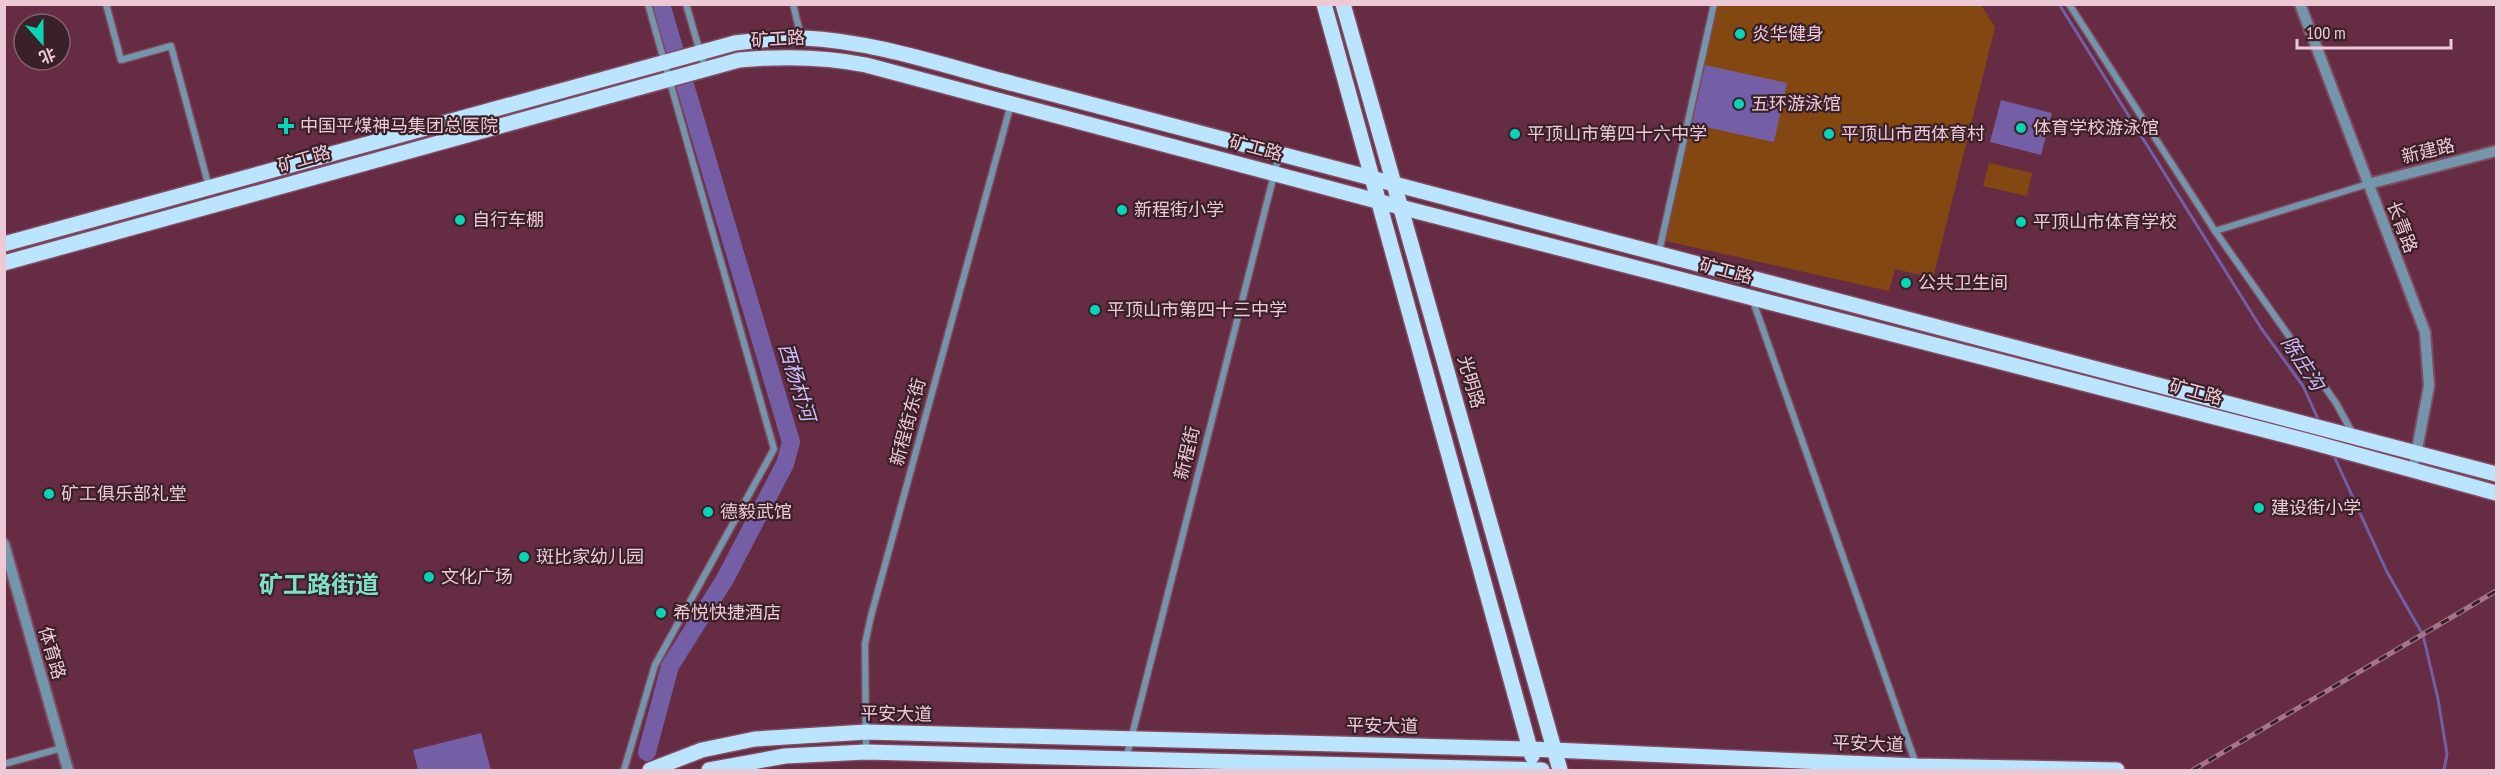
<svg xmlns="http://www.w3.org/2000/svg" width="2501" height="775" font-family="'PT Sans Narrow','Noto Sans SC',sans-serif">
<rect width="100%" height="100%" fill="#662c43"/>
<!-- green -->
<g fill="#834812">
<polygon points="1716,5 1981,5 1995,27 1933,278 1895,269 1889,291 1666,241"/>
<polygon points="1989,163 2032,173 2027,196 1983,186"/>
</g>
<!-- water -->
<g fill="#745ea5">
<polygon points="1705,65 1787,83 1774,142 1692,124"/>
<polygon points="2001,100 2052,113 2041,155 1990,142"/>
<polygon points="481,733 491,770 418,770 413,750"/>
</g>
<g fill="none" stroke-linecap="round" stroke-linejoin="round">
<!-- stream -->
<g stroke="#745ea5" stroke-width="3">
<polyline points="2059,4 2261,328 2303,386 2319,421"/>
<polyline points="2333,454 2387,572 2423,635 2438,699 2447,754 2444,770"/>
</g>
<!-- river -->
<polyline stroke="#745ea5" stroke-width="18" points="647,752 670,666 725,579 785,464 791,442 661,4"/>
<defs>
<g id="minor">
<polyline points="106,4 121,60 171,46 209,187"/>
<polyline points="686,4 705,69"/>
<polyline points="793,4 801,37"/>
<polyline points="2069,4 2215,231 2336,403 2353,434"/>
<polyline points="2215,231 2368,184"/>
<polyline points="1659,252 1714,4"/>
<polyline points="1753,301 1916,764"/>
<polyline points="866,752 865,644 871,616 1011,104"/>
<polyline points="1126,759 1279,155"/>
<polyline points="4,764 62,748"/>
<polyline points="624,770 655,665 774,449 648,4"/>
</g>
<g id="tertiary">
<polyline points="2300,4 2425,332 2429,386 2415,460"/>
<polyline points="2368,184 2496,151"/>
<polyline points="4,544 68,770"/>
</g>
<g id="primary">
<polyline points="1324,4 1532,756"/>
<polyline points="1343,4 1560,770"/>
<path d="M4 244 735 43C758 40 781 37 803 38 874 41 945 66 1014 84L2496 474"/>
<path d="M4 263 739 60C783 56 823 56 866 65L1377 201 2311 442 2496 493"/>
<polyline points="650,770 702,750 755,739 866,732 1530,749 1917,766 2117,770"/>
<polyline points="709,770 785,756 866,752 1542,770"/>
</g>
</defs>
<!-- minor casing -->
<use href="#minor" stroke="#814b60" stroke-width="9"/>
<!-- tertiary casing -->
<use href="#tertiary" stroke="#814b60" stroke-width="14"/>
<!-- primary casing -->
<use href="#primary" stroke="#814b60" stroke-width="18"/>
<!-- minor -->
<use href="#minor" stroke="#7496ac" stroke-width="6"/>
<!-- tertiary -->
<use href="#tertiary" stroke="#7496ac" stroke-width="10"/>
<!-- primary -->
<use href="#primary" stroke="#bbe4fe" stroke-width="15"/>
<defs>
<polyline id="rail" points="2193,770 2496,591"/>
</defs>
<!-- rail casing -->
<use href="#rail" stroke="#a67688" stroke-width="5"/>
<!-- rail -->
<use href="#rail" stroke="#3a2029" stroke-width="3" stroke-dasharray="9" stroke-linecap="butt"/>
</g>
<!-- markers -->
<g fill="#06d5b6" stroke="#3a2029" stroke-width="2">
<circle cx="1740" cy="34" r="6"/>
<circle cx="1739" cy="104" r="6"/>
<path d="M283 117h6v6h6v6h-6v6h-6v-6h-6v-6h6z"/>
<circle cx="2021" cy="128" r="6"/>
<circle cx="1515" cy="134" r="6"/>
<circle cx="1829" cy="134" r="6"/>
<circle cx="1122" cy="210" r="6"/>
<circle cx="460" cy="220" r="6"/>
<circle cx="2021" cy="222" r="6"/>
<circle cx="1906" cy="283" r="6"/>
<circle cx="1095" cy="310" r="6"/>
<circle cx="49" cy="494" r="6"/>
<circle cx="2259" cy="508" r="6"/>
<circle cx="708" cy="512" r="6"/>
<circle cx="524" cy="557" r="6"/>
<circle cx="429" cy="577" r="6"/>
<circle cx="661" cy="613" r="6"/>
</g>
<g text-anchor="middle" stroke-width="4.5" stroke-linejoin="round" paint-order="stroke">
<!-- poi labels -->
<g font-size="18" fill="#edc9d5" stroke="#3a2029" text-anchor="start">
<text x="1752" y="40">炎华健身</text>
<text x="1751" y="110">五环游泳馆</text>
<text x="300" y="132">中国平煤神马集团总医院</text>
<text x="2033" y="134">体育学校游泳馆</text>
<text x="1527" y="140">平顶山市第四十六中学</text>
<text x="1841" y="140">平顶山市西体育村</text>
<text x="1134" y="216">新程街小学</text>
<text x="472" y="226">自行车棚</text>
<text x="2033" y="228">平顶山市体育学校</text>
<text x="1918" y="289">公共卫生间</text>
<text x="1107" y="316">平顶山市第四十三中学</text>
<text x="61" y="500">矿工俱乐部礼堂</text>
<text x="2271" y="514">建设街小学</text>
<text x="720" y="518">德毅武馆</text>
<text x="536" y="563">斑比家幼儿园</text>
<text x="441" y="583">文化广场</text>
<text x="673" y="619">希悦快捷酒店</text>
</g>
<!-- street labels -->
<g font-size="18" fill="#edc9d5" stroke="#3a2029">
<text transform="translate(778 39) rotate(-3)" y="6">矿工路</text>
<text transform="translate(1256 148) rotate(15)" y="6">矿工路</text>
<text transform="translate(2428 151) rotate(-14)" y="6">新建路</text>
<text transform="translate(304 159) rotate(-16)" y="6">矿工路</text>
<text transform="translate(2402 227) rotate(69)" y="6">长青路</text>
<text transform="translate(1726 271) rotate(15)" y="6">矿工路</text>
<text transform="translate(1471 382) rotate(74)" y="6">光明路</text>
<text transform="translate(2196 392) rotate(15)" y="6">矿工路</text>
<text transform="translate(908 422) rotate(-75)" y="6">新程街东街</text>
<text transform="translate(1187 453) rotate(-76)" y="6">新程街</text>
<text transform="translate(52 653) rotate(74)" y="6">体育路</text>
<text transform="translate(896 714) rotate(1)" y="6">平安大道</text>
<text transform="translate(1382 726) rotate(1)" y="6">平安大道</text>
<text transform="translate(1868 744) rotate(2)" y="6">平安大道</text>
</g>
<!-- water labels -->
<g font-size="20" font-style="italic" fill="#cdbdf9" stroke="#3a2029">
<text transform="translate(2303 363) rotate(57)" y="7">陈庄沟</text>
<text transform="translate(797 382) rotate(73)" y="7">西杨村河</text>
</g>
<!-- district labels -->
<g font-size="24" font-weight="bold" fill="#7de0c9" stroke="#3a2029">
<text x="319" y="593">矿工路街道</text>
</g>
</g>
<!-- border -->
<rect width="2501" height="775" fill="none" stroke="#edc9d5" stroke-width="12"/>
<!-- north arrow -->
<g transform="translate(42 42) rotate(159)"><circle r="28" fill="#3a2029" stroke="#82646e" stroke-width="1.5"/>
<path d="M0-4.5L10 22L0 15L-10 22Z" fill="#06d5b6"/>
<text y="-9" font-size="16" font-weight="bold" text-anchor="middle" fill="#edc9d5">北</text>
</g>
<!-- scale -->
<path d="M2297 39v9h154v-9" fill="none" stroke="#edc9d5" stroke-width="3"/>
<text x="2306" y="39" font-size="18" fill="#edc9d5" stroke="#3a2029" stroke-width="4.5" paint-order="stroke">100 m</text>
</svg>
